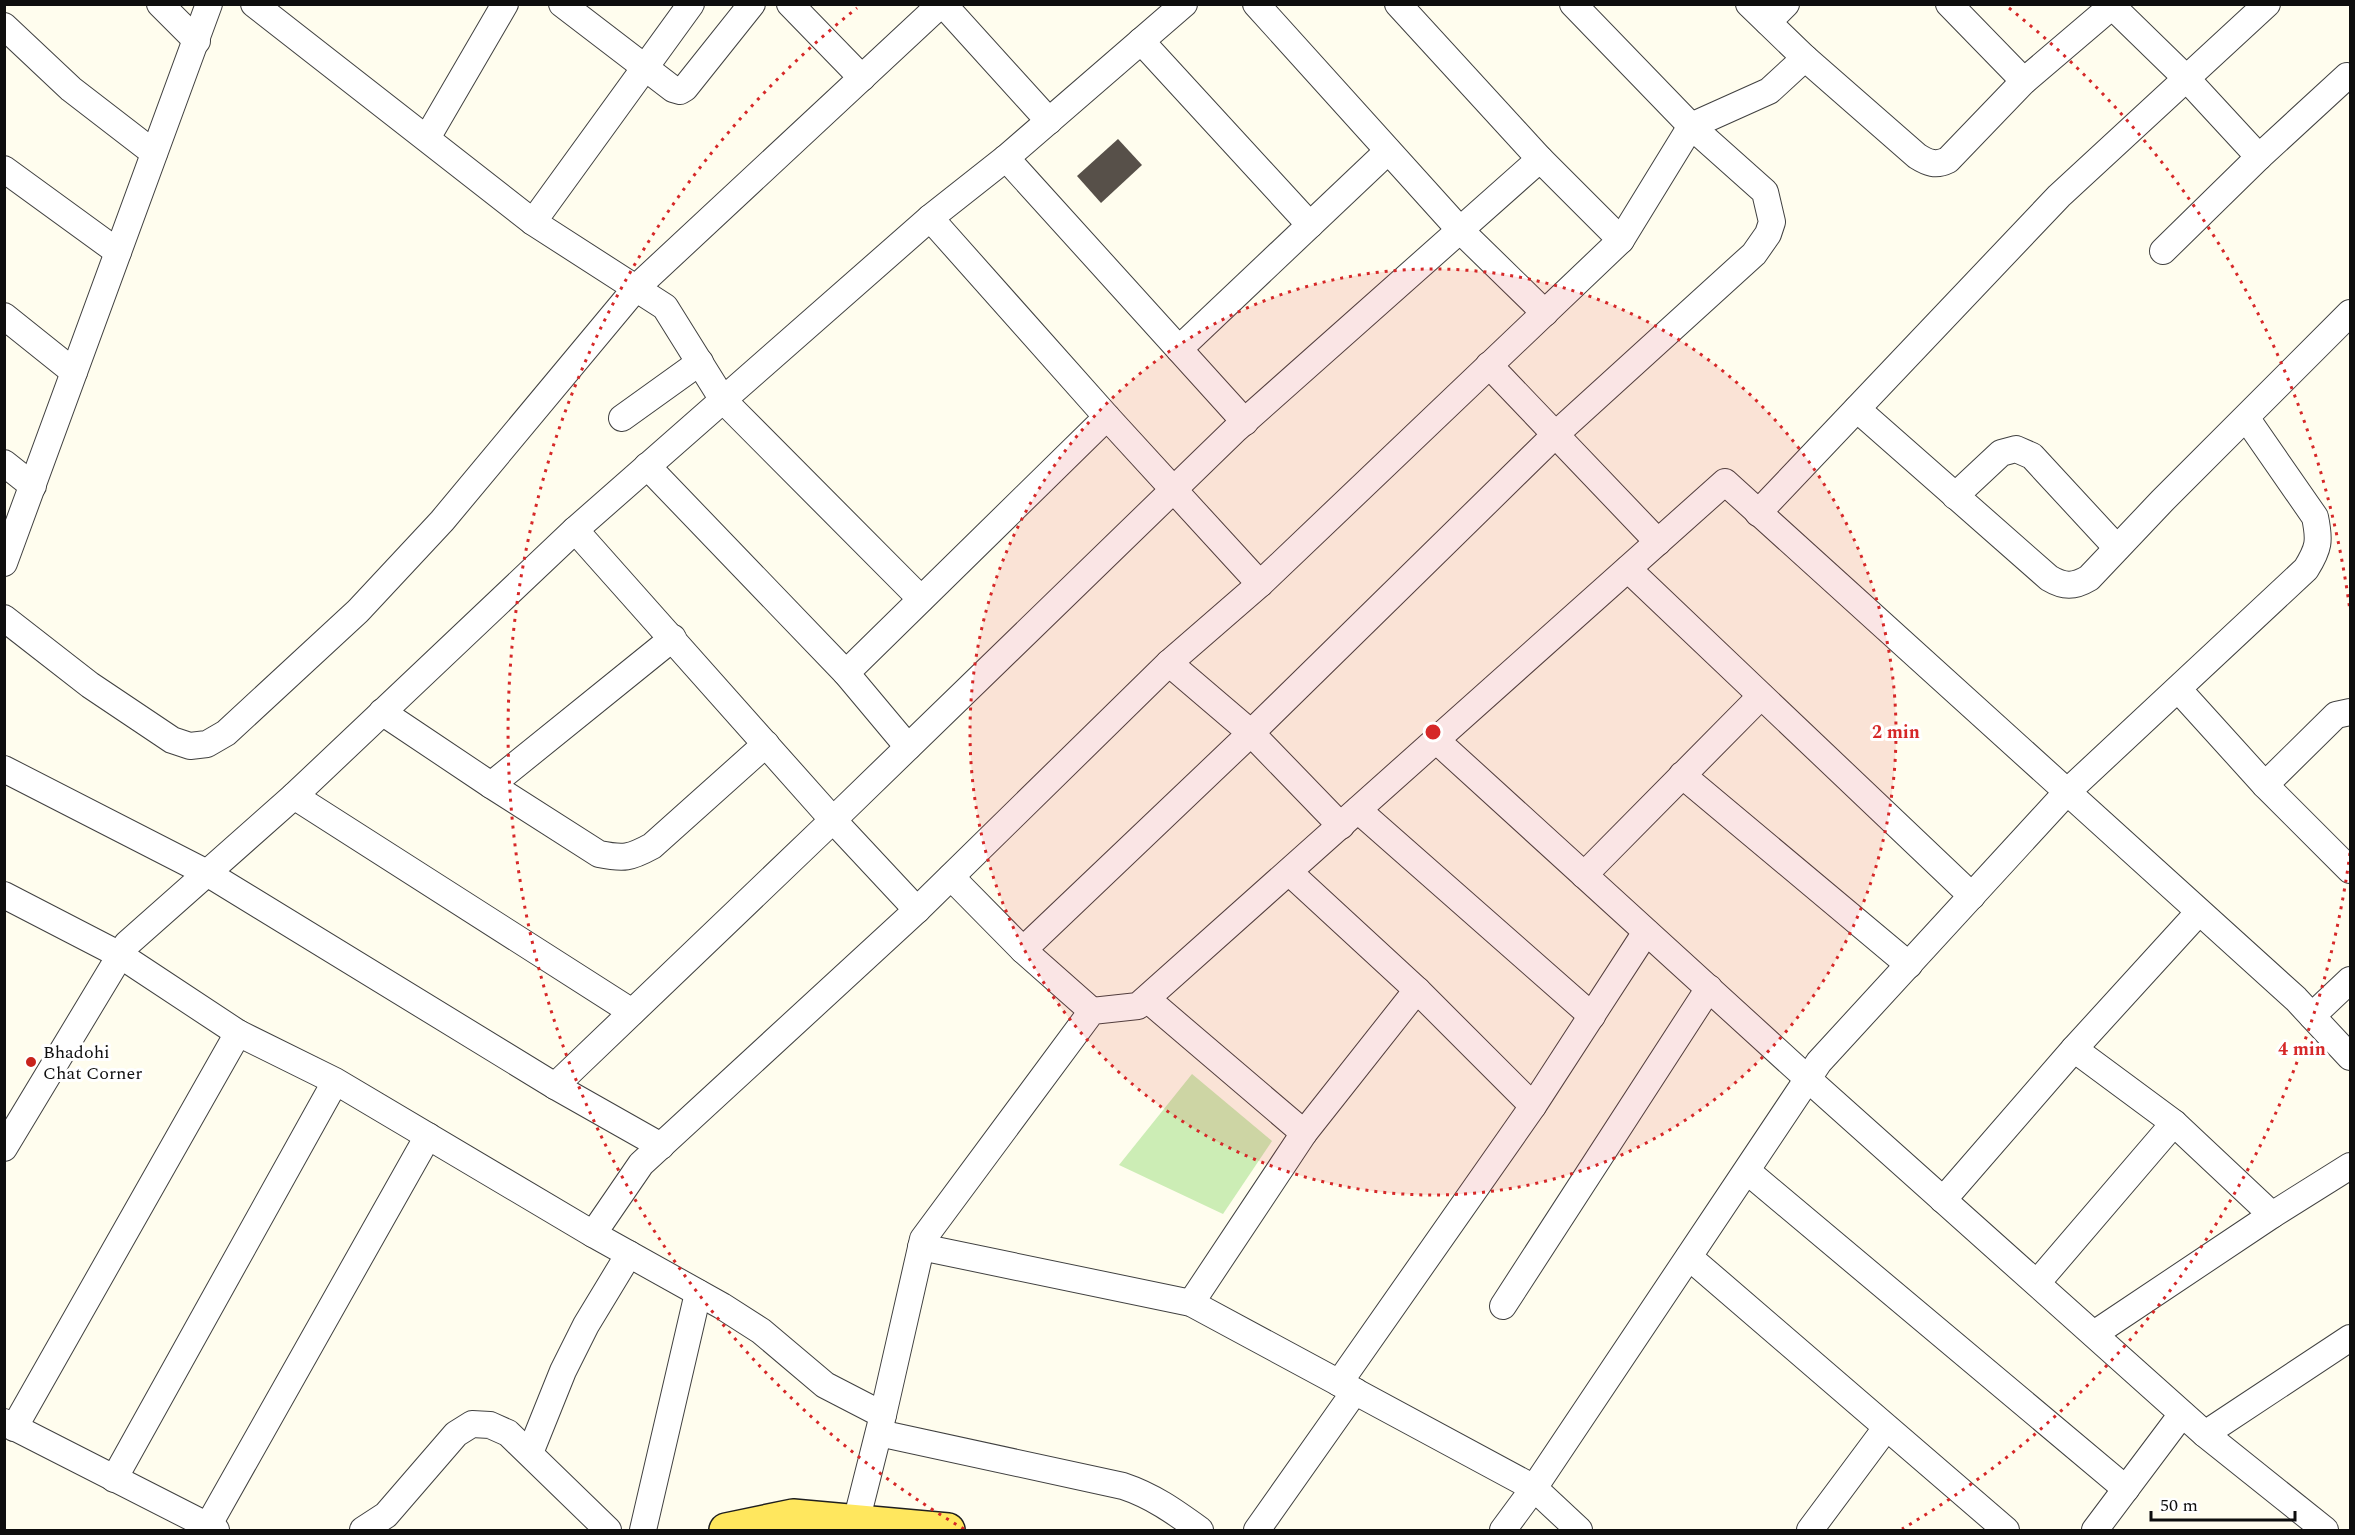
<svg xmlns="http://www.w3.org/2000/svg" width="2355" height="1535" font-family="Spectral,serif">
<rect width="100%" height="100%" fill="#fffdee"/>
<!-- green -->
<polygon fill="#ccedb5" points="1192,1074 1272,1141 1223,1214 1119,1165"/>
<!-- building -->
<polygon fill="#575049" points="1118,139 1142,165 1101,203 1077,176"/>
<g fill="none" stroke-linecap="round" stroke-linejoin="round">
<defs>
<g id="minor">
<polyline points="160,4 197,41"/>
<polyline points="254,4 533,222 665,307 723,400 921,599"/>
<polyline points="562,4 673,89 680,91 685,88 752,4"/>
<polyline points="790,4 862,78"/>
<polyline points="943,4 1049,121"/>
<polyline points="1256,4 1460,230 1545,313"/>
<polyline points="1398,4 1540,159"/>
<polyline points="1949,4 2024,81"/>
<polyline points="2110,4 2186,78 2259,157"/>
<polyline points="1768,22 1786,4"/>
<polyline points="4,26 71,89 154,153"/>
<polyline points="1141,41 1310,225"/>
<path d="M1805 58 1917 156C1928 163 1936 166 1948 160L2024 81 2112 6"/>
<polyline points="427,138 505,4"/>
<polyline points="1006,158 1245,422"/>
<polyline points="4,169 118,252"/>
<polyline points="930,218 1107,417 1260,584"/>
<polyline points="533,222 691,4"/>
<polyline points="2163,251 2259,157 2347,76"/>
<polyline points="4,316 74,372"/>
<polyline points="1179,349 1388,151"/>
<polyline points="1489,365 1658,542"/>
<path d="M1857 409 2049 578C2064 587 2074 587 2089 578L2162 501 2350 313"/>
<polyline points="622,418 700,362"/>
<polyline points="4,463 33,486"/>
<polyline points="647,466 846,673 908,747"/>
<polyline points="1955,496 2001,453 2016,449 2032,456 2117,548"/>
<polyline points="1758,513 2059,196 2267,4"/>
<polyline points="575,530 833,820 917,910"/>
<polyline points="4,563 209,4"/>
<polyline points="1628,569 1972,896"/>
<polyline points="4,618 90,685 172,740 190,746 207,744 226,733 358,611 442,521 636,288 941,4"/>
<polyline points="1169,663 1251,733 1341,826"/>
<polyline points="846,673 1107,417"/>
<polyline points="2178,689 2265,785 2350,870"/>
<path d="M382 712 491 785 599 854C624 859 630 858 652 846L766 744"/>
<polyline points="1436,740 1808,1079 2205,1434 2350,1338"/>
<polyline points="4,769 207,873 555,1086 661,1146"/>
<polyline points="1682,775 1909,965"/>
<polyline points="491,785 673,638"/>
<polyline points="2265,785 2336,715 2350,712"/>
<polyline points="294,796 632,1012"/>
<polyline points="1358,810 1592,1016"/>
<polyline points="1289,872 1417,990 1533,1106"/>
<polyline points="1584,875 1761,696"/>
<polyline points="951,877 1023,950"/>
<polyline points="4,895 120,955 238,1033 335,1081 593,1234"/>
<polyline points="1147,999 1304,1133 1191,1303"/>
<polyline points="1092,1011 1023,950 1251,733 1556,434 1754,254 1768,234 1772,222 1765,192 1691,126 1573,4"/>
<polyline points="2312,1016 2350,980"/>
<polyline points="2074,1049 2199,912"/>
<polyline points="555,1086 833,820 1236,429 1540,159 1621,240"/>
<polyline points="1304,1133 1417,990"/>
<polyline points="4,1148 127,944 294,796 575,530 930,218 1006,158 1184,4"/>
<polyline points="1747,1171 2126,1489"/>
<polyline points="1943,1200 2074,1049 2174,1123 2272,1215 2350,1166"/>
<polyline points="921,1247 1191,1303 1534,1488 1579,1530"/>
<polyline points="1689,1257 2006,1530"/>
<polyline points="2037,1283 2174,1123"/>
<polyline points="1503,1306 1709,988"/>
<polyline points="2094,1334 2272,1215"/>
<polyline points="1339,1383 1533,1106 1646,932"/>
<polyline points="883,1415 825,1385 761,1331 722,1306 593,1234 641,1164 917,910 1169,663 1260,584 1621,240 1691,126 1769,91 1805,58 1749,4"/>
<polyline points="4,1422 216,1530"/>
<polyline points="14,1428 238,1033"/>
<path d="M879 1433 1123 1486C1153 1496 1175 1512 1200 1530"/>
<polyline points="2205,1434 2325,1530"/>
<polyline points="530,1453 563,1371 586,1325 629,1254"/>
<polyline points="114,1479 335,1082"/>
<polyline points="856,1522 883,1415 923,1239 1092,1011 1138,1006 1725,482 2296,999 2350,1057"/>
<polyline points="208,1526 428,1136"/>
<polyline points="363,1530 386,1515 456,1434 472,1424 490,1425 508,1433 608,1530"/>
<polyline points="643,1530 698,1293"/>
<polyline points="1257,1530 1355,1391"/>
<path d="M1503 1530 1534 1488 1819 1062 2067 792 2306 569C2319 548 2320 541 2315 517L2247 419"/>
<polyline points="1810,1530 1886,1428"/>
<polyline points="2095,1530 2182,1414"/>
</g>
<polyline id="major" points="726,1530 793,1516 948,1530"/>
</defs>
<!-- minor casing -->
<use href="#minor" stroke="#414141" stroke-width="28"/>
<!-- major casing -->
<use href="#major" stroke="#1f1f1f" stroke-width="36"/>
<!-- minor -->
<use href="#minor" stroke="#fff" stroke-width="26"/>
<!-- major -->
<use href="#major" stroke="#ffe75e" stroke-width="33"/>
</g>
<!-- distance rings -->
<circle cx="1433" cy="732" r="463" fill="#d62828" fill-opacity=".12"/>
<g fill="none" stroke="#d62828" stroke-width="3" stroke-dasharray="3 6">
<circle cx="1433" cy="732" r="463"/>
<path d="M2350 853A925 925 0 0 1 1902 1529M964 1529A925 925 0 0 1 857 8M2009 8A925 925 0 0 1 2350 611"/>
</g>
<!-- markers -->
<circle fill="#c8231b" stroke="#fff" stroke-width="2" cx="31" cy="1062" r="6"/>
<g text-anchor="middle" stroke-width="6" stroke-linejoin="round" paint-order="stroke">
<!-- poi labels -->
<g font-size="18" fill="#0e0e0e" stroke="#fff" text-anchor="start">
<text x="43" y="1058">Bhadohi<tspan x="43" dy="21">Chat Corner</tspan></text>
</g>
</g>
<circle cx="1433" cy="732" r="9" fill="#d62828" stroke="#fff" stroke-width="3"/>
<g font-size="18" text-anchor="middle" font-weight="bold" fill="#d62828" stroke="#fff" stroke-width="6" stroke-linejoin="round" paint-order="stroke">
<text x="1896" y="738">2 min</text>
<text x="2302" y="1055">4 min</text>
</g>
<!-- border -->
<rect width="2355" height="1535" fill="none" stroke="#0e0e0e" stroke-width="12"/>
<!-- scale -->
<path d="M2151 1511v9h144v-9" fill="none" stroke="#0e0e0e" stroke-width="3"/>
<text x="2160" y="1511" font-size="18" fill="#0e0e0e" stroke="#ffffff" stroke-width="4.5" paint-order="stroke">50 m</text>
</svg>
